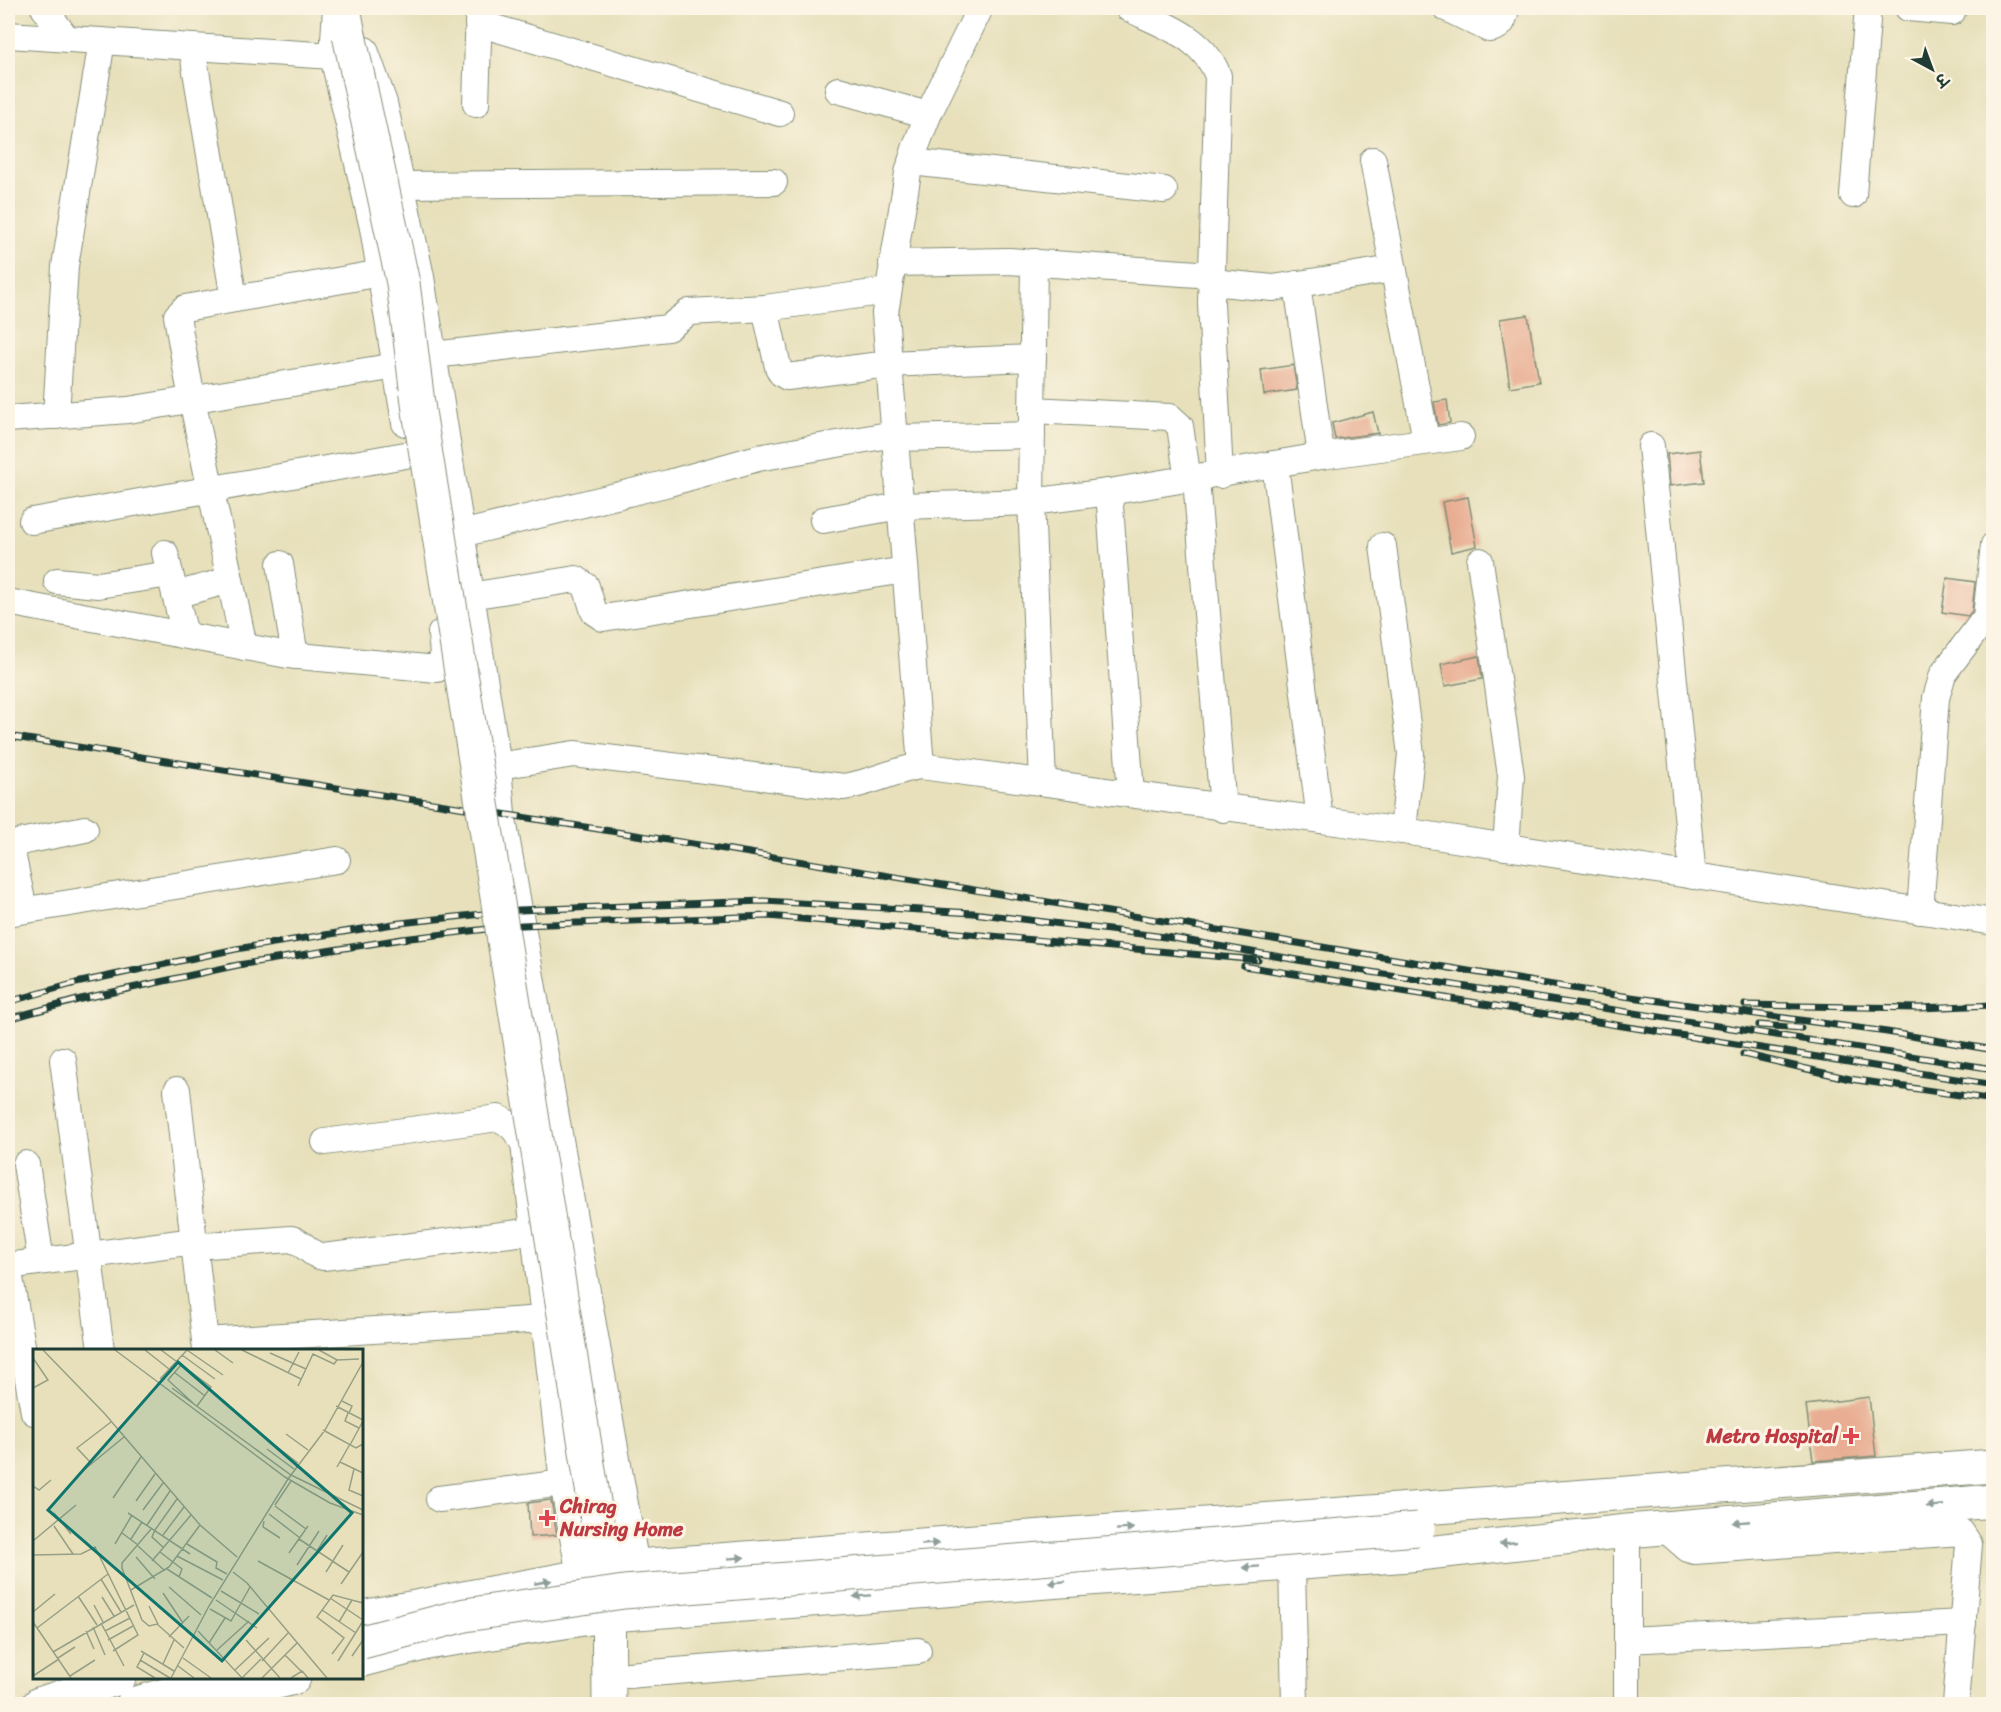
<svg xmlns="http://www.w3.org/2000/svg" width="2001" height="1712" font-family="Sriracha,'Playpen Sans Deva',sans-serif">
<rect width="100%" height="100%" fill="#fcf5e5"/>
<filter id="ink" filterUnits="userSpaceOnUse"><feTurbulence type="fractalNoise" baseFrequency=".0167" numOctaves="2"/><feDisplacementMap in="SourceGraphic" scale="12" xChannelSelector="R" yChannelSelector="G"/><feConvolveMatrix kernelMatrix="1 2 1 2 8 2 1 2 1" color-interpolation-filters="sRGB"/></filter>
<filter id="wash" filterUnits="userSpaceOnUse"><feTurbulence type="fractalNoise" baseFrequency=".008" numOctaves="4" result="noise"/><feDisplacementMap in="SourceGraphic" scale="24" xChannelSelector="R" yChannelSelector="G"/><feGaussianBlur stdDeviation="1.35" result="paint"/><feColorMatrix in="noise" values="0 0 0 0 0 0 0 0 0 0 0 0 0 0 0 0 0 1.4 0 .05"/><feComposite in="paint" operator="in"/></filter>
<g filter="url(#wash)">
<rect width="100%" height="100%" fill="#e7e0bb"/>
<g id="blocks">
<!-- building -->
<g fill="#e8ad92">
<polygon points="1528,315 1539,382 1510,387 1500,319"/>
<polygon points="1293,365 1297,390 1264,395 1261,370"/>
<polygon points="1447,400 1450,423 1438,425 1434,402"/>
<polygon points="1373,412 1378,433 1335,439 1332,423"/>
<polygon points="1700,450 1704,482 1670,486 1667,454"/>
<polygon points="1468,497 1477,546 1451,552 1442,502"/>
<polygon points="1947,578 1975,582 1972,611 1968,616 1942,612"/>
<polygon points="1479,656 1482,679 1445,686 1441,664"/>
<polygon points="1869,1397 1876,1456 1813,1461 1806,1405"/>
<polygon points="551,1500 557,1535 530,1537 528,1503"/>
</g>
</g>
</g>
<g filter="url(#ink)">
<use href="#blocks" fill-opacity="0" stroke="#838e78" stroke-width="1.5"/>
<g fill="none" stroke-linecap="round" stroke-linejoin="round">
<defs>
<g id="minor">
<polyline points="44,8 67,39"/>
<polyline points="336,8 333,56 373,228 405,423"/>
<path d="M1128 8C1163 25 1204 37 1218 76L1211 303 1220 475"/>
<path d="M1446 8 1489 29C1502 28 1504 20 1506 8"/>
<polyline points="1908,8 1952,12"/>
<polyline points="478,23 780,113"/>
<polyline points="8,35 333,56"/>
<polyline points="192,47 234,299"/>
<polyline points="365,50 384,103 421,277 498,766 502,814 636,1566"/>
<polyline points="838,90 928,115"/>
<polyline points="476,104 479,8"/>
<polyline points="1373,160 1426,440"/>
<polyline points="911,162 1164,190"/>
<polyline points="402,185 774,182"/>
<polyline points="1853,195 1868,8"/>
<polyline points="1034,262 1031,502 1043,782"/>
<polyline points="892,263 1009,261 1212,275"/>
<polyline points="1211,282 1273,288 1393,269"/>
<polyline points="1297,284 1321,456"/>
<polyline points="765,308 778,367 781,373 787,377 888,364 1033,358"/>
<polyline points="433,355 668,328 689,312 765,308 888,291"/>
<polyline points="1032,410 1170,417 1180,426 1188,480"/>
<polyline points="56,416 65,266 102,41"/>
<polyline points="8,419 128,410 396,366"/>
<polyline points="894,438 1032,435"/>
<polyline points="1651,446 1693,876"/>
<polyline points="1275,464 1320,820"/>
<polyline points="1196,479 1223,809"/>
<polyline points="1109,492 1131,794"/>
<polyline points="823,520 900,506 1031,502 1109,492 1321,456 1461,437"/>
<polyline points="32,521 411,454"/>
<polyline points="461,534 669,483 758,458 894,434"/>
<polyline points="1383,546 1411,754 1403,831"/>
<polyline points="165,553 185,635"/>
<polyline points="1480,561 1511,776 1506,847"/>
<polyline points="280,564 295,656"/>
<polyline points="57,581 98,585 170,574"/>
<polyline points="175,595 230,580"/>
<polyline points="470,596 576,579 586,586 594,612 603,618 905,570"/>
<polyline points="8,602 288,655 437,669 444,665 441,633"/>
<path d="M244 647C222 537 195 427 177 316L185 308 381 273"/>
<path d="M498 766 574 754 844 787C871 783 894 770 921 766L1403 831 1994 922"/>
<polyline points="921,766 885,313 908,173 915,149 928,115 980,8"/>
<polyline points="24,910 12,853 14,846 20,842 85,829"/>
<polyline points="1920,911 1936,698 1943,674 1986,617 1994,545"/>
<polyline points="8,913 337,860"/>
<polyline points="63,1060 101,1350"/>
<polyline points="177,1090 206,1350"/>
<path d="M325 1142 498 1118C511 1123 517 1132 524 1144L563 1483 580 1575"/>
<polyline points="26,1164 41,1261"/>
<path d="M195 1246 291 1239C304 1242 310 1255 323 1257L534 1231"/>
<polyline points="8,1266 194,1241"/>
<polyline points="8,1267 34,1412"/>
<polyline points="205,1341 544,1319"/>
<polyline points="439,1499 563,1483"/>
<polyline points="1665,1529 1688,1549 1694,1551 1961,1532 1969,1544 1956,1704"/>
<polyline points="1627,1531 1627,1704"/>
<polyline points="1292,1564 1295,1704"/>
<polyline points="1627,1640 1963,1623"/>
<polyline points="628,1675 918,1651"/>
</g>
<g id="major">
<polyline points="344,8 349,35"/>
<polyline points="597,1520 608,1570 609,1704"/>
<polyline points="362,1617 636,1566 1994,1466"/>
<polyline points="362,1660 427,1643 610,1615 1409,1555 1627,1531 1994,1501"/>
<polyline points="39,1704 119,1678"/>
<polyline points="133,1704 214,1681"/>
<polyline points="190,1704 294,1678"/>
</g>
</defs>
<!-- minor casing -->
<use href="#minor" stroke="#838e78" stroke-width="28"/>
<!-- major casing -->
<use href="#major" stroke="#838e78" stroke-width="35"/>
<!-- minor -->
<use href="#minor" stroke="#fff" stroke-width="26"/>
<!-- major -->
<use href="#major" stroke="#fff" stroke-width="33"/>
<defs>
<g id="rail">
<polyline points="8,736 731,850 1596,992"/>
<polyline points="1244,966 1994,1085"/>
<polyline points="1587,991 1887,1032 1994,1050"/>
<polyline points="8,1002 76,983 236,949 400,923 519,910 764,901 973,913 1173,938 1326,965 1994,1069"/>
<polyline points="1745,1005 1919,1008 1994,1005"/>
<polyline points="8,1019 81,999 238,965 402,939 522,925 768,916 1258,960"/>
<polyline points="1759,1025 1801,1028"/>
<polyline points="1743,1054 1850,1079 1994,1100"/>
</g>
</defs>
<!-- rail casing -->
<use href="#rail" stroke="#1f3d34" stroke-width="7"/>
<!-- rail -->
<use href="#rail" stroke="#fcf5e5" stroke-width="4.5" stroke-dasharray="14" stroke-linecap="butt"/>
<defs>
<g id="major-bridge">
<polyline points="349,35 403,283 419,411 597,1520"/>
<polyline points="362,1642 465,1615 624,1592 1418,1529"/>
</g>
</defs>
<!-- major-bridge casing -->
<use href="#major-bridge" stroke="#838e78" stroke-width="35" stroke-linecap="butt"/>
<!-- major-bridge -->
<use href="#major-bridge" stroke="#fff" stroke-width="33"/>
</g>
<!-- one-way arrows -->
<defs><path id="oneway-solid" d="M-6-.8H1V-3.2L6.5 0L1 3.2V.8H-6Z" transform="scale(1.5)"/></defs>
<g fill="#8f9e9a">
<use href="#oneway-solid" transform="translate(1935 1506) rotate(175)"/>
<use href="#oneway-solid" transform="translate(1741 1522) rotate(175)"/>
<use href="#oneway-solid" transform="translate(1125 1529) rotate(-4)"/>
<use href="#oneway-solid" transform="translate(1508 1543) rotate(174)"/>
<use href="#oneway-solid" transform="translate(930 1544) rotate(-4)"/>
<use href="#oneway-solid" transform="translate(736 1558) rotate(-4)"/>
<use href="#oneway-solid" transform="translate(1251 1567) rotate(176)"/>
<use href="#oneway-solid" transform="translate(543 1582) rotate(-11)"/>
<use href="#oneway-solid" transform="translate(1057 1582) rotate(176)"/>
<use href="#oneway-solid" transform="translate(862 1596) rotate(176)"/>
</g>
</g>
<!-- markers -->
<g fill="#e0444e" stroke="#fcf5e5" stroke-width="2">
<path d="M1848 1427h6v6h6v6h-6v6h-6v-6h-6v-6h6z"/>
<path d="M544 1509h6v6h6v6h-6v6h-6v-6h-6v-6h6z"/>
</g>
<g text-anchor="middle" stroke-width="6" stroke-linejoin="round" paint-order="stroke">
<!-- health labels -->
<g font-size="20" font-weight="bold" fill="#be3a42" stroke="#fcf5e5" text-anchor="end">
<text x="1838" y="1443">Metro Hospital</text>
<text x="560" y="1513" text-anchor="start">Chirag<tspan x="560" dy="23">Nursing Home</tspan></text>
</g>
</g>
<!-- overview -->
<g transform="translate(33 1349)">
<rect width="330" height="330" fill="#e7e0bb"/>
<path fill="none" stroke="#979f85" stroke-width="1.5" d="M10 1 72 65 167 176 204 208M82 1 252 128 297 154 330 166M112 1 136 20M128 1 178 38 164 57M154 1 190 26M182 1 200 14M209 1 268 30M286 1 304 11 326 10M237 4 273 20M149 6 182 30M0 9 15 31 0 39M148 16 135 31 160 54M141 23 172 47M255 24 266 3M127 30 154 1M265 37 280 5 301 15 304 11M139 39 258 126 330 161M309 52 319 57 316 64M303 57 330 71M315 64 312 72 326 79M290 81 323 99 330 95M253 85 275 101M235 91 265 114M317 96 330 72M234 100 261 120M307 113 330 124M58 114 44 99 78 73M304 118 317 95M321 120 316 141 330 147M46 125 91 88M0 137 6 141 18 131M80 149 108 108M103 152 122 125M242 156 258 132M242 157 273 180M110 161 130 134M21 164 38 185M95 164 157 205M236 165 267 189M231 172 230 178 247 189M114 176 137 142M21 177 40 205M119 179 89 214V219L109 271 116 277 124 275 151 299M122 181 144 150M122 181 119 188 131 199M89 184 105 196M130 186 151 158M98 190 109 173M266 190 316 223M0 192 43 156M82 195 99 166M154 195 184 213 183 219 194 225M105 197 132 222M284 202 294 186M127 203 149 220 146 228M256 204 275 177M0 206 48 205 62 198 105 286 80 302M144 207 190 231M103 208 122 230M119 212 158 166M225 212 296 251M264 216 286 182M134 220 179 249M200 223 214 234 294 329M293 223 310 196M68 230 88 263M308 235 330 203M136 238 168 266M98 241 136 218 167 176M188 242 226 265M130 244 150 274M45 247 64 276M69 248 81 267M297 249 330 271M183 251 224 279M61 256 70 273M116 257 125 275M177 260 198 272 217 238M289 261 323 284M0 263 22 245M0 273 38 329M306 273 319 251M68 274 91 317M60 278 72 306M4 279 75 225M53 282 61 300M72 282 97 269M165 282 209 329 228 310M136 288 156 267M75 291 100 277M213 291 247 329M176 294 192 269M184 301 216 272M108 302 141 322M20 303 101 256M111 304 104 318 122 329M299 305 311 289 284 268 300 246 330 254M252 306 268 322M319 307 330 291M25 309 42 298M150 309 178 329M107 311 137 329M229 312 255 284M305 312 330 272M130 315 141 291M145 317 161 329M202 321 236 289M0 327 26 310M37 327 62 311M138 329 176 257 255 130 292 81 330 13M229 329 264 294M258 329 269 322 275 329"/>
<path fill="#0f766e" fill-opacity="0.15" stroke="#0f766e" stroke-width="3" d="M145 13 319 164 189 312 15 161Z"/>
<rect width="330" height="330" fill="none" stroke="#1f3d34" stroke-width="3"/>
</g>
<!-- margin -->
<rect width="2001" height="1712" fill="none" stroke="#fcf5e5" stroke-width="30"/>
<!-- north arrow -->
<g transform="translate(1932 69) rotate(139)" stroke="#fcf5e5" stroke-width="4.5" paint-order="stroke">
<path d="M0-4.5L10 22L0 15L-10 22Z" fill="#1f3d34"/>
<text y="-9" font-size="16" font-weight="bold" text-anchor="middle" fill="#1f3d34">उ</text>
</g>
</svg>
